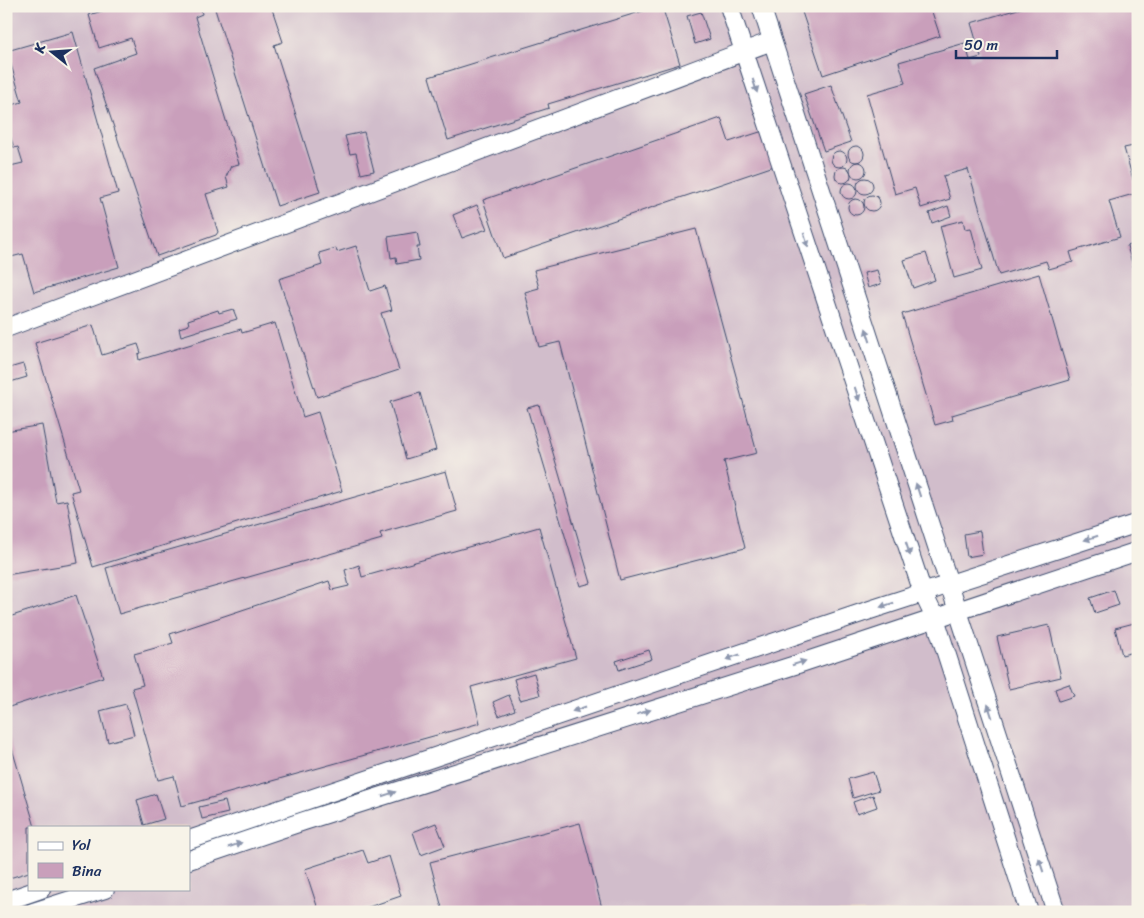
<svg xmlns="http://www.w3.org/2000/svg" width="1144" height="918" font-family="Sriracha,sans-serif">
<rect width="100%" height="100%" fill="#f7f3e8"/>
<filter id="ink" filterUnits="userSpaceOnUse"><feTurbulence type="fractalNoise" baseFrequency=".02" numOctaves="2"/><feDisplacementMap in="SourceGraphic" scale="10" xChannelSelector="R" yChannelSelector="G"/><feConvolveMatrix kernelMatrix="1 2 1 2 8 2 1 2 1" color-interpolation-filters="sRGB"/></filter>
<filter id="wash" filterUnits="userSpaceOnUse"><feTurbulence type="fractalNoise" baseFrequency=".0096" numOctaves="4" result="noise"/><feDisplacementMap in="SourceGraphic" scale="20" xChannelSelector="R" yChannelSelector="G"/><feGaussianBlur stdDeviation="1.12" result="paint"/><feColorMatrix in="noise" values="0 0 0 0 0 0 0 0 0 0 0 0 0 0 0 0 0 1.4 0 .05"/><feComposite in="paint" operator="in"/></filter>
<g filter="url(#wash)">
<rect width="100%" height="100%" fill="#f1e1c4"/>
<!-- industrial -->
<path fill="#d1bdcb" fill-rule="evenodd" d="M6 6H1138V912H6ZM29 827H189V889H29Z"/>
<g id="blocks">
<!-- building -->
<g fill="#c99fbb">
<polygon points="118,6 200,6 202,14 195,17 239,164 231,166 226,177 229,187 206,194 218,232 216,235 157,256 94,68 136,53 131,38 99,48 89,15"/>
<polygon points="214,6 271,6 283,42 274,45 320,192 277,206"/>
<polygon points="659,6 662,6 680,64 548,104 549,108 448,140 429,77"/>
<polygon points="800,6 930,6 940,36 823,75"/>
<polygon points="1028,6 1138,6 1138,145 1124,148 1137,193 1109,201 1120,237 1070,252 1073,262 1049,269 1046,261 999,275 968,169 943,176 950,199 921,208 915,188 895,194 867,94 905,83 899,62 965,43 970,60 981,57 971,23"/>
<polygon points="701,12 710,39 695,44 687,16"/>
<polygon points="73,32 118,193 100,198 119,267 34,292 23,254 11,257 6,240 6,167 23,163 18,147 14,148 6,122 6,107 22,102 7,51"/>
<polygon points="831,85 851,142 824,151 804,94"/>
<polygon points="721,118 729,142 763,131 774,166 503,258 483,200"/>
<polygon points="364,132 374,171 361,174 356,153 350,154 345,136"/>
<circle cx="856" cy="154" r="8"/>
<circle cx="839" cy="159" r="8"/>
<circle cx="858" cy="170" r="8"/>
<circle cx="843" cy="175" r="8"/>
<circle cx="865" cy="186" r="8"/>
<circle cx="849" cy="191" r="8"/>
<circle cx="872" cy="203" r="8"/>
<polygon points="1134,196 1138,196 1138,212 1137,212"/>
<circle cx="856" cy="207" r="8"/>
<polygon points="477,205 487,229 462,238 453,215"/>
<polygon points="948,206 951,216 932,223 929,213"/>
<polygon points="963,220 965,229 971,228 982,270 954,278 940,226"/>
<polygon points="696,229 757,453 724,461 745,548 620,580 560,342 539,347 525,292 539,288 534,270"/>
<polygon points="417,232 420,247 417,247 419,260 397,264 396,257 391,258 388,237"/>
<polygon points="1138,243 1138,280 1137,280 1127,246"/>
<polygon points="356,246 370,291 385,286 392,310 381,313 399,370 317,397 279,279 322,265 319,253 336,248 337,252"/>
<polygon points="926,253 935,280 913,288 904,260"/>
<polygon points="877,270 881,284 868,288 864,273"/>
<polygon points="1039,274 1070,380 952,415 953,420 935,425 902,314"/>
<polygon points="233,309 237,319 181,336 179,328 189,325 188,320 218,310 219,313"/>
<polygon points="275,323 303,417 318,412 342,491 93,567 71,492 79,490 35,343 93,325 102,355 138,344 141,353 138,354 139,360 241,329 242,333"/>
<polygon points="23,364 27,377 7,383 6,369"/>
<polygon points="1138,381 1138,398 1137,399 1133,382"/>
<polygon points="420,393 436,450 406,459 390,402"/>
<polygon points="539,405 591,583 580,586 527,408"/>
<polygon points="42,425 56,502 67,500 78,563 6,575 6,431"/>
<polygon points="446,471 457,511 380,533 382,539 119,614 106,568"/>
<polygon points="539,527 576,658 471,687 480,723 182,806 174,776 158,780 132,688 143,685 134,654 173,643 170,634 329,581 332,590 349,586 345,570 359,565 362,577"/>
<polygon points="980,531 983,554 967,557 964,534"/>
<polygon points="1114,590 1119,605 1095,613 1090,598"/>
<polygon points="76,595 103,677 6,708 6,618"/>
<polygon points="1138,622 1138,651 1122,655 1115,628"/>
<polygon points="1049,625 1061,677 1009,689 997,637"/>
<polygon points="649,650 652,659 619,670 616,661"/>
<polygon points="534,673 540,695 520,700 514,679"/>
<polygon points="1069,684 1074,696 1059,701 1055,689"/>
<polygon points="509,695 515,710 499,716 493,702"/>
<polygon points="126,704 134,735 108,742 100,711"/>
<polygon points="6,728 35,827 29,827 29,872 6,879"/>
<polygon points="873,772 879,790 853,798 848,779"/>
<polygon points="156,794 164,819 144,825 137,800"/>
<polygon points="873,795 877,807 857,814 853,802"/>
<polygon points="225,801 228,813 202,819 199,807"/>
<polygon points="436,823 445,846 421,855 413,832"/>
<polygon points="580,823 603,912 443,912 430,862"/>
<polygon points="363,850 368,863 389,856 401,896 354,912 319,912 305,869"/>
</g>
</g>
</g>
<g filter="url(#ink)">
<use href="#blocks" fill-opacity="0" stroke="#3b4a6d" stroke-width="1"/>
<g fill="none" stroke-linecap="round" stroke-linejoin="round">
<defs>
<g id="minor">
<polyline points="729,6 923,593 935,618 1029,912"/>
<polyline points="761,6 1056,912"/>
<polyline points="6,328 772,41"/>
<polyline points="189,840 873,609 1138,523"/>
<polyline points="189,860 304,821 795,665 1138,551"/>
<polyline points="6,901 41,889"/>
<polyline points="33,912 105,889"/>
</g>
</defs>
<!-- minor casing -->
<use href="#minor" stroke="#3b4a6d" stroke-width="20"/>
<!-- minor -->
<use href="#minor" stroke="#fff" stroke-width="18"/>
</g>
<!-- one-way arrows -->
<defs><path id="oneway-solid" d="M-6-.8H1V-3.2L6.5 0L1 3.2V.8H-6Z" transform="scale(1.25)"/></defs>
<g fill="#8d97ae">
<use href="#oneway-solid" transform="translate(755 86) rotate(72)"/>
<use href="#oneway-solid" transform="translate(806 240) rotate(72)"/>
<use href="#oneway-solid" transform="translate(868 335) rotate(-108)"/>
<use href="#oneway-solid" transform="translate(857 394) rotate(72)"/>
<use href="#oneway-solid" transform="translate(918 490) rotate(-108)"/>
<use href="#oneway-solid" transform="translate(1091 538) rotate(162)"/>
<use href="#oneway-solid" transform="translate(908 549) rotate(72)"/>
<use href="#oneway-solid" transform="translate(887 605) rotate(162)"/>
<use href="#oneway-solid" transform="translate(733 657) rotate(161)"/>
<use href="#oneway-solid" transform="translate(799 663) rotate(-18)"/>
<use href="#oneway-solid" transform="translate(579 709) rotate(161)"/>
<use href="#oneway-solid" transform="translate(990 711) rotate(-108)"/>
<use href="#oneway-solid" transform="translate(644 712) rotate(-18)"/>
<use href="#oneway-solid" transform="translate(389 794) rotate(-18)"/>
<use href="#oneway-solid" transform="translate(235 845) rotate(-19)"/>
<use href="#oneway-solid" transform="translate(1041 865) rotate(-108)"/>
</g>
</g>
<!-- margin -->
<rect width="1144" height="918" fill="none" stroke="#f7f3e8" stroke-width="25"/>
<!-- legend -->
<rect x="28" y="826" width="162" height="65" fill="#f7f3e8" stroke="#9fa5b1"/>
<rect x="38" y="842" width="25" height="8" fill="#ffffff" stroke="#9fa5b1"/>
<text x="72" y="850" font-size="15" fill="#1b2f5e">Yol</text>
<rect x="38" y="863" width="25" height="15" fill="#c99fbb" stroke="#9fa5b1"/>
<text x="72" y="876" font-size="15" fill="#1b2f5e">Bina</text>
<!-- north arrow -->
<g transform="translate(52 52) rotate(287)" stroke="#f7f3e8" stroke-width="4" paint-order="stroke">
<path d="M0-4L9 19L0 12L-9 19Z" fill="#1b2f5e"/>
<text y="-8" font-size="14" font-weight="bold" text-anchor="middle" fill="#1b2f5e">K</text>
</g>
<!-- scale -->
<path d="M956 50v8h101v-8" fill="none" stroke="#1b2f5e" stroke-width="2.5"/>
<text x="964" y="50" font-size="15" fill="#1b2f5e" stroke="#f7f3e8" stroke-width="4" paint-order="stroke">50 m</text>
</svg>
